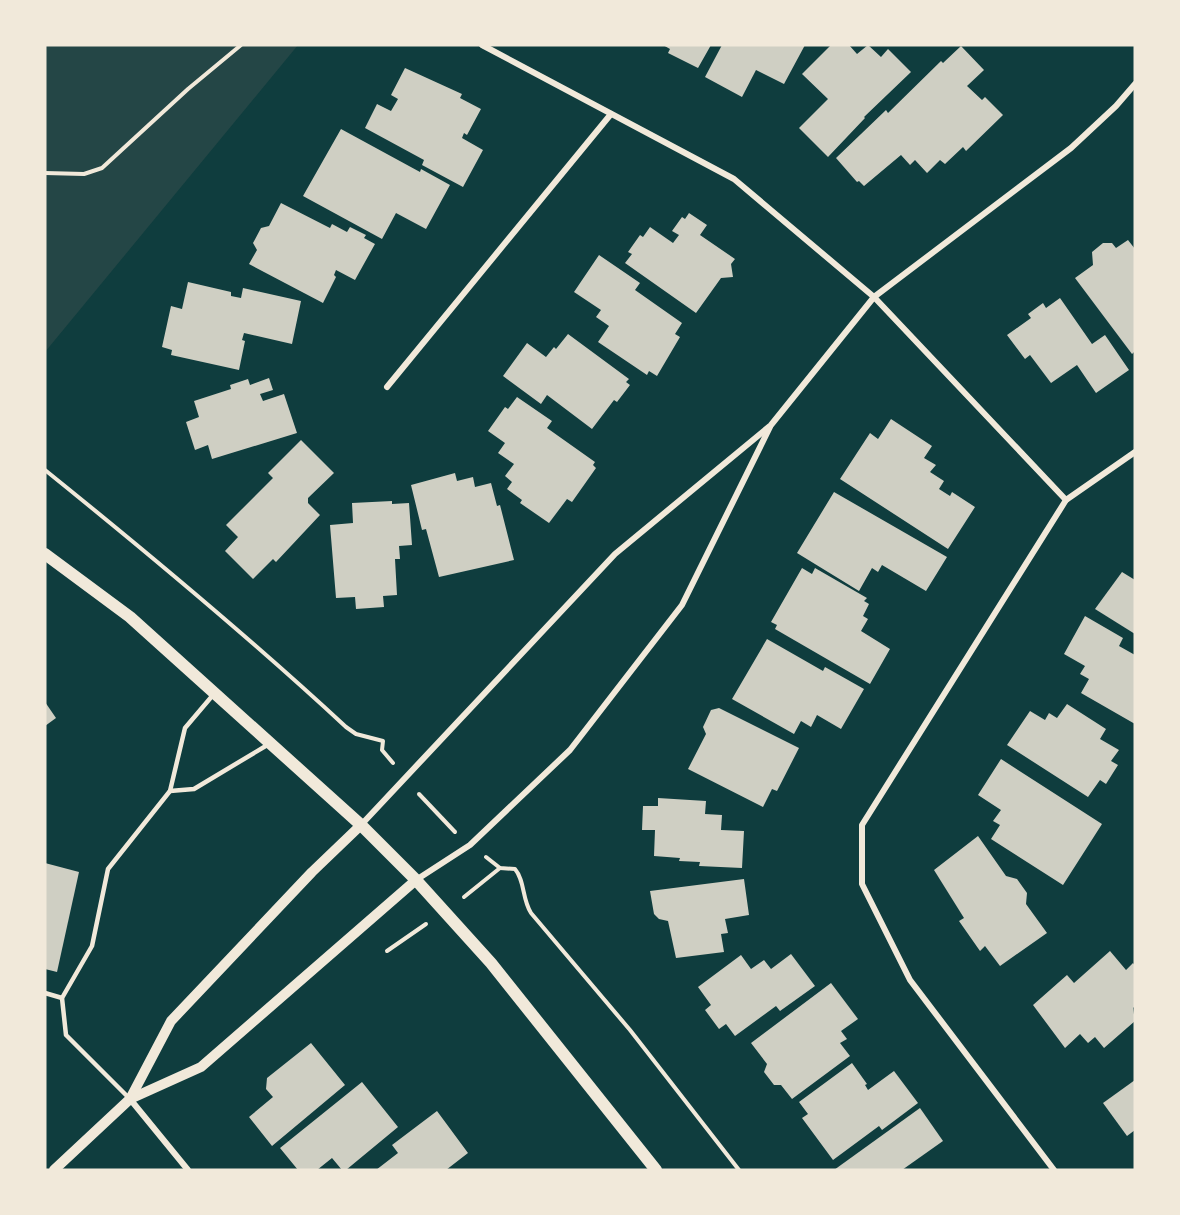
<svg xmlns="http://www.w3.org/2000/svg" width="1180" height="1215" font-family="Poppins,sans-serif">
<rect width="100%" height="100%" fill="#0f3d3e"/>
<!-- green -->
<polygon fill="#244646" points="45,45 298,45 45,352"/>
<!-- building -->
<g fill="#cfcfc3">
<polygon points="663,45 711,45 698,68 668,53 670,49"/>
<polygon points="722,45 805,45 784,84 756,70 742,97 705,77"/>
<polygon points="831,45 849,45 857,54 868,45 881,57 888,49 911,72 864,117 865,118 828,157 799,128 828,99 802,74"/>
<polygon points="961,46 984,70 967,86 982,100 985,97 1003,115 966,151 963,147 945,164 940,160 927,173 915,160 910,165 901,155 864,186 859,181 857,182 836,158 886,110 888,113 941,61 943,63"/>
<polygon points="405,68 462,94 460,98 481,109 467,135 464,133 462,138 483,150 463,187 422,165 424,160 365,128 377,104 391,111 398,99 391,95"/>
<polygon points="341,129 420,172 421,169 450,185 426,229 396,213 382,239 303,196"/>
<polygon points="281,203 330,228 332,224 347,232 350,227 366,235 364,238 375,244 355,280 336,270 334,275 336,277 323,303 249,264 257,250 253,243 261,228 269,226"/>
<polygon points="689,213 707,225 700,235 735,259 731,264 733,277 721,278 696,313 625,263 632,254 628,252 640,235 643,237 650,227 673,243 679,235 672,231 682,217 685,219"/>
<polygon points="1128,240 1135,249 1135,351 1132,354 1075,278 1093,265 1092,252 1103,243 1112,243 1116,248"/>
<polygon points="599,255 640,283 635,290 682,323 675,334 680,337 657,376 649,371 647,375 598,342 609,326 596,317 601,310 574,292"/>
<polygon points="188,282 231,292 231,296 241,298 243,288 301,301 292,344 244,333 242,340 245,341 239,370 171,355 172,350 162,347 171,306 182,309"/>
<polygon points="1060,298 1092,344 1105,335 1129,370 1096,393 1077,365 1051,383 1030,355 1025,359 1007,335 1031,318 1028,314 1043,303 1046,308"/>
<polygon points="568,334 629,379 626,382 630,385 617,402 614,400 592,429 547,395 541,404 503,376 527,343 546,357 554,347 556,349"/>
<polygon points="269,378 273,390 260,394 263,401 284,394 297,433 212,459 208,445 195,450 186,422 199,417 194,401 231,389 230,385 248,379 250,385"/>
<polygon points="517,397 552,421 547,428 595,462 593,465 596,468 572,502 567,499 549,523 520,503 522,500 507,489 512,482 505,476 514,464 498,453 505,443 488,431 505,407 508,409"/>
<polygon points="891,419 932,446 924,458 936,465 930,472 944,481 939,489 950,496 952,492 975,507 948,549 840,479 870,433 878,439"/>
<polygon points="301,440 334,473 308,498 308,503 320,515 276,562 273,559 253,579 225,551 238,537 226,525 273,478 268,473"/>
<polygon points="455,473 457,481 473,477 475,487 491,483 497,506 500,505 514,560 439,577 426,529 422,530 411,485"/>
<polygon points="834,492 947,557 926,591 882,565 878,572 872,568 859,591 797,553"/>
<polygon points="392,501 392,504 409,503 412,545 399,546 400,559 395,559 397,595 383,596 384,607 356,609 355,597 336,598 330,525 353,523 352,503"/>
<polygon points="802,568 812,574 815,568 867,598 864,601 869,604 863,616 868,619 861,631 890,649 870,684 775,629 777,625 771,622"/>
<polygon points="1122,572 1135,580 1135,634 1095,609"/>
<polygon points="1085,616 1123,638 1119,646 1135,655 1135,724 1081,693 1089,679 1080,674 1085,666 1064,654"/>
<polygon points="767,639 823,671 825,667 864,689 841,729 817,715 811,727 801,721 794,734 732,699"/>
<polygon points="45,702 56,718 45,726"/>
<polygon points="1067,704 1106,729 1100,739 1119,750 1111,761 1118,765 1106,784 1100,780 1088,797 1007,745 1030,711 1045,720 1049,713 1057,718"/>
<polygon points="719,708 799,748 777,791 772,789 763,807 688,769 706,734 703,727 711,710"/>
<polygon points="1001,759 1102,824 1063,885 991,839 1000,825 993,821 1001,810 978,795"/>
<polygon points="658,798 706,801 705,814 722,815 721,830 744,831 742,868 699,866 700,862 679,861 680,858 654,856 655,830 642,830 643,806 658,806"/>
<polygon points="978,836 1006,876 1017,879 1027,893 1026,904 1047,933 1000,966 985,946 980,951 959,921 964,918 934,870"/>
<polygon points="45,863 79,872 57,972 45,969"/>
<polygon points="744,879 749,915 725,919 728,933 721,934 724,952 676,958 668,921 659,919 654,914 650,891"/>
<polygon points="1110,951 1126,970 1133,963 1135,966 1135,1006 1133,1008 1135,1021 1104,1048 1095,1037 1088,1043 1080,1034 1065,1048 1033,1005 1067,975 1074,983"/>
<polygon points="791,954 815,986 780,1011 776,1006 735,1036 726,1024 719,1029 705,1010 711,1005 698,987 741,955 751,969 764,960 771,969"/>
<polygon points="831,983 858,1019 841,1031 847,1039 840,1043 850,1056 792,1099 781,1085 774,1085 764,1072 767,1064 751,1043"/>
<polygon points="311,1043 345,1085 272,1146 249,1117 273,1097 266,1089 267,1078"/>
<polygon points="852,1063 867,1084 865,1085 868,1090 894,1071 918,1103 882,1130 879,1126 833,1160 802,1118 808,1114 799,1102"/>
<polygon points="1135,1080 1135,1130 1127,1136 1103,1103"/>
<polygon points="362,1082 398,1127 346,1170 342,1170 332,1158 317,1170 298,1170 280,1148"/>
<polygon points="920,1108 943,1141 902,1170 834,1170"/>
<polygon points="437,1111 468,1153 446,1170 376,1170 398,1153 392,1145"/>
</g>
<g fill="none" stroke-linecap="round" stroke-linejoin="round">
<!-- path -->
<g stroke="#f1e9da" stroke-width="4">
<polyline points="45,173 84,174 102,168 188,89 241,45"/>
<path d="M45 470C148 553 249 637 346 727L356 734 383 741 382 750 393 763"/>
<polyline points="419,794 455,832"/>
<path d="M486 857 500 868 515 869C525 881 522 899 531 913L630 1030 739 1170"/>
<polyline points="464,897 500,868"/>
<polyline points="387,951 426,924"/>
</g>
<!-- service -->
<g stroke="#f1e9da" stroke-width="4.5">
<polyline points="170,791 194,789 269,744"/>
<polyline points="45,993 62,998"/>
<polyline points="130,1099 66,1035 62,998 92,946 108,869 170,791 185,728 213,695"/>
</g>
<!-- minor -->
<g stroke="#f1e9da" stroke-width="6">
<polyline points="482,45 734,179 874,297 1066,500"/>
<polyline points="387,387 611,114"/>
<polyline points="361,825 615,554 771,425 874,297 1071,148 1116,106 1135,84"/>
<polyline points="416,880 470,845 570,750 682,605 770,427"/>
<polyline points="130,1099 188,1170"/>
<polyline points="1054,1170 910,980 862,884 862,825 1066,500 1135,452"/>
</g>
<!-- tertiary -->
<g stroke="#f1e9da" stroke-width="10">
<polyline points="130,1099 171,1021 312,872 361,825"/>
<polyline points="54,1170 130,1099 201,1067 416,880"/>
</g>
<!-- secondary -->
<polyline stroke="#f1e9da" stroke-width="12" points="45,554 130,617 361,825 416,880 491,963 656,1170"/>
</g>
<!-- border -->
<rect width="1180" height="1215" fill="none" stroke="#f1e9da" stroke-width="93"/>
</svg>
